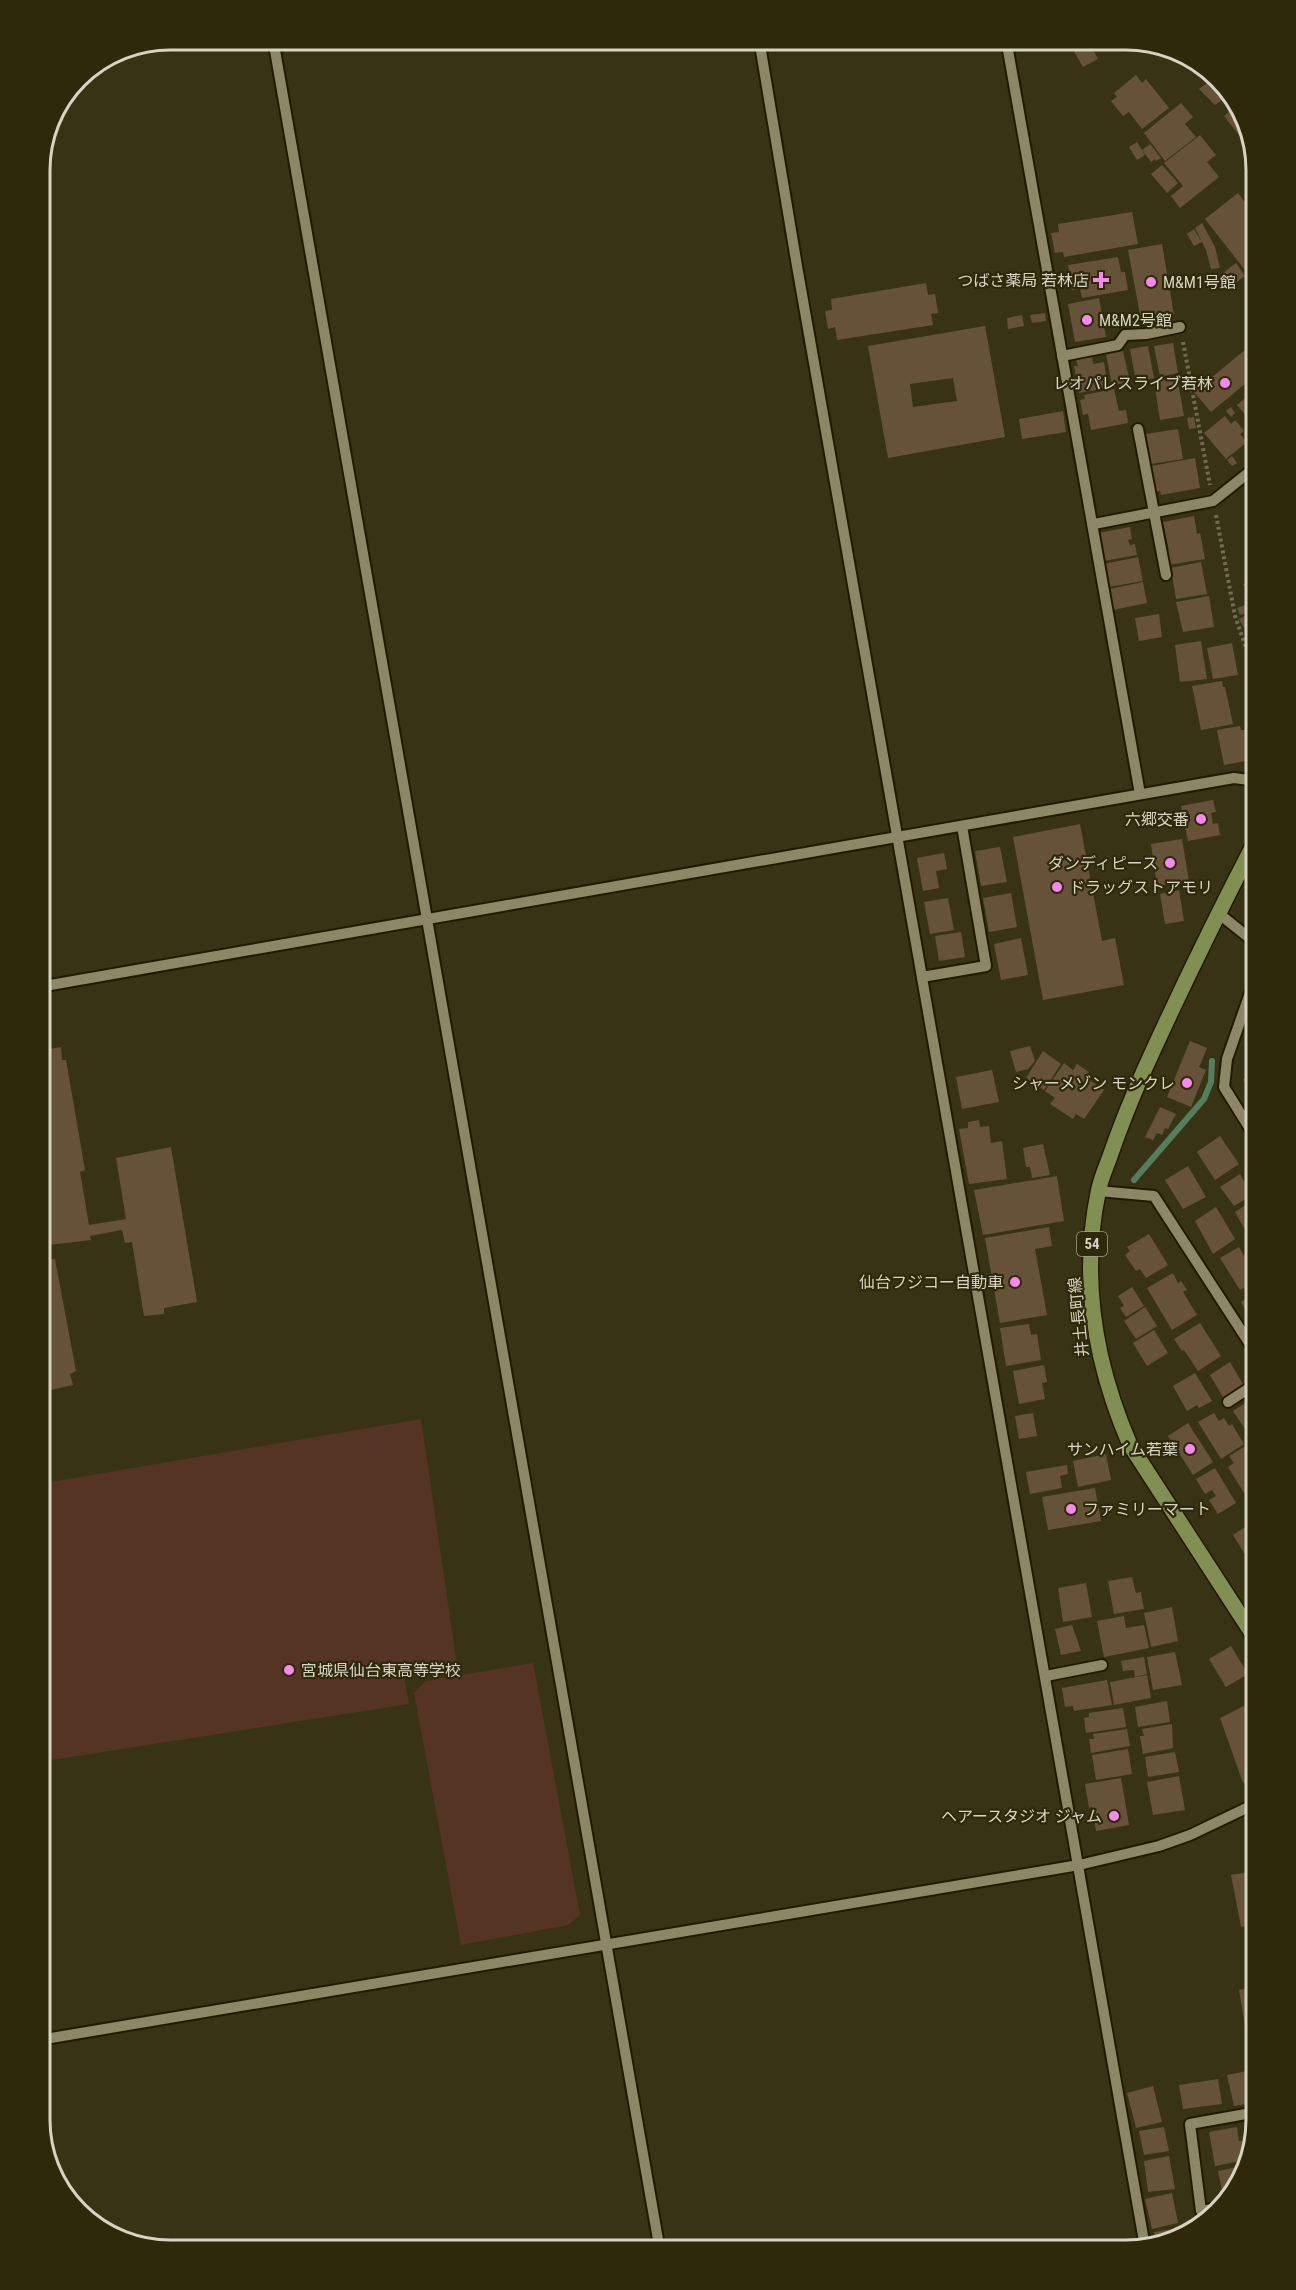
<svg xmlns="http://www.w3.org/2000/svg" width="1296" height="2290" font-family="'Roboto Condensed','Noto Sans JP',sans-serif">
<rect width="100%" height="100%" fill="#393316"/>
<!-- green -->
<g fill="#563423">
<polygon points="421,1419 457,1665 404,1678 409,1704 39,1762 39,1484"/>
<polygon points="533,1663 580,1915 568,1925 461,1945 414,1693 426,1681"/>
</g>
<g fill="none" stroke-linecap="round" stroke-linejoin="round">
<!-- stream -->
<polyline stroke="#547e5d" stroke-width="6" points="1134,1180 1204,1099 1211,1082 1212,1061"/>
</g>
<!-- building -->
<g fill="#655239" fill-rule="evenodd">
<polygon points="1083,39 1088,48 1091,46 1098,59 1083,67 1071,46"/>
<polygon points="1090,39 1113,39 1096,49"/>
<polygon points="1187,57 1199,61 1212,76 1204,81"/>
<polygon points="1136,75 1142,83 1146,79 1169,108 1142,129 1129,112 1123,116 1111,101 1117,97 1114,93"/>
<polygon points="1214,78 1229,95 1215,105 1199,89"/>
<polygon points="1181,103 1193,117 1185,124 1196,137 1165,161 1144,133"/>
<polygon points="1238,105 1244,113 1252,147 1250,149 1224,116"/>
<polygon points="1200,135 1216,155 1207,162 1219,177 1180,208 1171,196 1183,186 1164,163"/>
<polygon points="1137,142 1145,155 1137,160 1129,147"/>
<polygon points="1150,144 1161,158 1156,161 1155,159 1151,162 1142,150"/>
<polygon points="1162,165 1178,183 1167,193 1151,174"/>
<polygon points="1238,193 1247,205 1251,202 1257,210 1257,267 1248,274 1205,219"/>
<polygon points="1132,212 1138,244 1064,257 1063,252 1055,253 1051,233 1059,232 1058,224"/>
<polygon points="1202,223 1215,247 1220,268 1211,269 1206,250 1195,228"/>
<polygon points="1194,229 1202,242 1194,246 1187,234"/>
<polygon points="1162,244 1174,315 1141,320 1128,250"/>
<polygon points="1118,257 1121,272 1125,272 1128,290 1082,298 1080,289 1072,290 1068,265"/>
<polygon points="1236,263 1245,276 1227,289 1218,277"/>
<polygon points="1254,275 1257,279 1257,293 1247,280"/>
<polygon points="926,283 928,295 935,294 938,313 931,314 933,325 837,340 835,327 828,329 825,311 832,310 831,299"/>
<polygon points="1099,298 1106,337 1075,342 1068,304"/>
<polygon points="1045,313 1046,321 1032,323 1030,315"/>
<polygon points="1022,315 1024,326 1008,329 1007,318"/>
<path d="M985 326 1005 437 888 458 868 346ZM953 378 957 401 913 407 910 384Z"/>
<polygon points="1257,340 1257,374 1211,412 1194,392"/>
<polygon points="1173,343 1178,373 1160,377 1154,346"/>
<polygon points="1148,346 1154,378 1136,382 1130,349"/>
<polygon points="1123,351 1130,382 1112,385 1106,354"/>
<polygon points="1092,356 1093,364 1104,362 1108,388 1079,393 1074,366 1078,366 1076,359"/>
<polygon points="1177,377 1184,416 1160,420 1154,382"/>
<polygon points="1257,388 1257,429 1237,405"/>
<polygon points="1114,389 1119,411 1126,410 1128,423 1091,430 1088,414 1083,415 1080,400 1085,399 1084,395"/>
<polygon points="1231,407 1235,413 1231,417 1226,411"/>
<polygon points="1063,411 1066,432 1022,439 1019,419"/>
<polygon points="1225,416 1231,424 1235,420 1244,431 1240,434 1247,442 1226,459 1204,433"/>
<polygon points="1194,417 1196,428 1189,429 1187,418"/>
<polygon points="1178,429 1183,459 1151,464 1146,434"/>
<polygon points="1232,456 1237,463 1232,466 1227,460"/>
<polygon points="1195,458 1200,488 1161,495 1160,491 1156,492 1151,466"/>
<polygon points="1194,516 1197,534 1200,533 1205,559 1168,565 1166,551 1169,551 1163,522"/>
<polygon points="1130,527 1132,539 1128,540 1130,545 1135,544 1137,555 1104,561 1098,533"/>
<polygon points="1138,557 1143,581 1109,587 1104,564"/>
<polygon points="1201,562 1207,594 1176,599 1171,568"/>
<polygon points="1251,576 1257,581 1257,597 1243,585"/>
<polygon points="1143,582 1147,603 1113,610 1109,589"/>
<polygon points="1209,596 1214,627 1183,632 1176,602"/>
<polygon points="1248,604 1251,612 1240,615 1237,608"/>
<polygon points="1159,614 1162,637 1139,641 1135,618"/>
<polygon points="1246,615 1252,626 1245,630 1239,619"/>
<polygon points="1257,638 1257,663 1249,640"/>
<polygon points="1201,641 1207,679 1180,682 1175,645"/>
<polygon points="1232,643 1238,675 1213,679 1207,648"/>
<polygon points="1222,681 1223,687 1225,687 1233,724 1201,730 1192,686"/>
<polygon points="1240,726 1241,730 1246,730 1251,760 1224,765 1217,730"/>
<polygon points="1213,800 1216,812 1211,813 1213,824 1218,823 1220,835 1188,841 1181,806"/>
<polygon points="1080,824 1102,941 1115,938 1124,985 1043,1000 1013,837"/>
<polygon points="1182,839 1189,881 1157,886 1151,844"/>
<polygon points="1000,847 1007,882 981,886 975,851"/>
<polygon points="944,853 947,869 936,871 939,888 923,891 917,858"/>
<polygon points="1179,890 1184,921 1165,924 1160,894"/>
<polygon points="1011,893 1017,927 989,932 983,898"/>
<polygon points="948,898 954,930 930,934 924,902"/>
<polygon points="961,932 965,957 939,961 935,936"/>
<polygon points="1021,938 1028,975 1001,980 994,944"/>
<polygon points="1190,1041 1207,1048 1199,1067 1206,1070 1191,1107 1167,1097"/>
<polygon points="1030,1046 1035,1061 1028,1069 1016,1072 1010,1051"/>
<polygon points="61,1047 62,1060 66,1060 85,1170 80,1172 89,1225 126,1219 116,1158 171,1147 197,1302 164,1308 164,1314 144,1316 132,1242 125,1243 122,1230 90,1236 91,1240 49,1245 51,1259 55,1259 76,1371 70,1374 73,1385 42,1392 39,1376 39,1178 50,1176 44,1142 40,1142 39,1135 39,1127 41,1126 39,1115 39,1051"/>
<polygon points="1043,1051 1061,1064 1044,1090 1026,1078"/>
<polygon points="1064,1063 1073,1070 1077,1064 1089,1072 1085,1077 1104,1090 1084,1119 1076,1114 1073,1119 1050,1104 1055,1098 1045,1091"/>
<polygon points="992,1070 999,1102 962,1109 956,1077"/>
<polygon points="1257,1071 1257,1110 1249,1095 1251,1094 1243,1079"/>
<polygon points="1160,1107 1176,1114 1168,1129 1165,1128 1162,1135 1157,1133 1153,1140 1145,1137"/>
<polygon points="979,1120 980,1127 989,1126 991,1143 1002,1141 1007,1179 969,1184 959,1129 968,1128 968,1122"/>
<polygon points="1220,1136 1239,1164 1215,1180 1197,1152"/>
<polygon points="1043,1144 1050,1175 1032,1178 1030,1167 1026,1167 1023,1148"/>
<polygon points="1188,1166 1206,1197 1183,1209 1165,1180"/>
<polygon points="1240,1174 1252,1195 1234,1206 1220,1187"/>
<polygon points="1057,1176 1064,1221 983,1235 974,1190"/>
<polygon points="1255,1199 1257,1202 1257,1226 1246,1232 1235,1212"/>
<polygon points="1216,1207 1235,1239 1213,1254 1195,1221"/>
<polygon points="1049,1227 1052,1246 1035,1249 1047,1315 1000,1323 985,1238"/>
<polygon points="1257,1233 1257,1248 1250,1238"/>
<polygon points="1149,1234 1168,1265 1146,1278 1140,1269 1136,1271 1125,1255 1130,1251 1127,1247"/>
<polygon points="1239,1247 1257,1278 1257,1281 1240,1290 1220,1258"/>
<polygon points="1173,1273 1178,1283 1181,1281 1187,1290 1183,1292 1197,1315 1172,1330 1147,1288"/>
<polygon points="1132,1287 1144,1306 1126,1317 1120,1308 1124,1306 1118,1296"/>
<polygon points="1257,1291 1257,1321 1253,1324 1241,1302"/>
<polygon points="1145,1307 1157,1326 1136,1339 1124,1321"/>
<polygon points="1200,1323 1221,1356 1198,1371 1184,1350 1182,1351 1174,1339"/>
<polygon points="1029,1324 1031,1335 1037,1334 1041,1360 1006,1366 1000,1328"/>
<polygon points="1154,1330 1168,1353 1147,1366 1133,1343"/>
<polygon points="1230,1362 1244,1386 1224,1399 1210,1375"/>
<polygon points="1044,1365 1047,1382 1042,1383 1045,1399 1019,1404 1013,1371"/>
<polygon points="1195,1373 1212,1401 1199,1408 1197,1405 1187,1411 1173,1386"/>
<polygon points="1256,1396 1257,1425 1247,1432 1233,1411"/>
<polygon points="1033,1413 1037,1436 1019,1439 1015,1416"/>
<polygon points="1214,1413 1219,1421 1224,1418 1229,1426 1232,1424 1244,1444 1221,1459 1198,1422"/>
<polygon points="1188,1423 1213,1462 1193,1475 1168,1436"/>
<polygon points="1249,1444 1257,1458 1257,1485 1244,1493 1228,1467 1234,1463 1229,1456"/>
<polygon points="1106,1454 1111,1480 1078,1487 1073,1461"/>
<polygon points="1067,1465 1068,1474 1060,1476 1062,1488 1030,1494 1026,1472"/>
<polygon points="1215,1468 1236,1503 1218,1514 1209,1500 1216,1496 1212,1490 1205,1494 1196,1479"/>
<polygon points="1095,1488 1101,1521 1048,1530 1042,1497"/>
<polygon points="1253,1522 1257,1528 1257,1574 1233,1535"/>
<polygon points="1132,1577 1136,1593 1141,1592 1144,1609 1114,1614 1108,1581"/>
<polygon points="1086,1583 1092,1617 1063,1622 1058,1588"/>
<polygon points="1172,1607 1178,1641 1151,1647 1144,1613"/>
<polygon points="1124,1616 1126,1628 1144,1625 1149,1648 1104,1657 1097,1621"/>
<polygon points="1072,1625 1081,1651 1061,1655 1055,1629"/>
<polygon points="1231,1646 1248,1674 1226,1687 1209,1659"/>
<polygon points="1175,1652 1182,1685 1153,1690 1147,1657"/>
<polygon points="1144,1657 1147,1674 1135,1677 1134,1670 1123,1671 1121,1661"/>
<polygon points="1147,1675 1151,1698 1114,1705 1110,1682"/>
<polygon points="1107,1680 1112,1705 1074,1711 1073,1706 1065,1707 1062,1688"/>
<polygon points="1167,1701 1170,1722 1138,1727 1135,1707"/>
<polygon points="1244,1706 1246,1710 1257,1709 1257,1777 1243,1783 1220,1718"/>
<polygon points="1123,1708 1126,1727 1086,1733 1084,1718 1089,1717 1089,1713"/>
<polygon points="1172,1724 1173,1748 1143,1754 1140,1736 1144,1736 1142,1729"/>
<polygon points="1127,1729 1130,1746 1091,1753 1089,1739 1094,1739 1093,1734"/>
<polygon points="1128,1749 1132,1774 1096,1780 1092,1755"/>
<polygon points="1175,1752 1179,1772 1148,1777 1145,1757"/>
<polygon points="1179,1776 1185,1810 1153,1815 1147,1782"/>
<polygon points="1121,1778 1129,1825 1096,1831 1092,1807 1089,1808 1085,1784"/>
<polygon points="1249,1872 1257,1913 1257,1924 1241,1927 1231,1875"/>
<polygon points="1257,1986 1257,2037 1247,2038 1239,1990"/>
<polygon points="1257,2069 1257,2102 1234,2106 1227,2075"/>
<polygon points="1218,2079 1222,2104 1183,2109 1179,2085"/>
<polygon points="1153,2086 1162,2122 1136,2128 1127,2093"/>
<polygon points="1164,2127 1169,2151 1144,2155 1139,2131"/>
<polygon points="1237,2127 1239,2141 1245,2140 1247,2154 1245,2160 1215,2166 1209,2132"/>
<polygon points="1169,2156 1175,2189 1148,2192 1144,2161"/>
<polygon points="1243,2166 1235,2193 1224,2201 1218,2171"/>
<polygon points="1172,2193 1178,2223 1152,2229 1145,2199"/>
<polygon points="1178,2228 1180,2239 1157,2244 1154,2232"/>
</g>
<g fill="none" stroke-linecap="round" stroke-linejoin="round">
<defs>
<g id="minor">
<polyline points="273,39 660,2251"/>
<polyline points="759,39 797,266 1145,2247"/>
<path d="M1006 39C1049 291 1097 542 1140 794"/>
<polyline points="1062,356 1118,345 1125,335 1146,334 1180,327"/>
<polyline points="1138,429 1166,575"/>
<polyline points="1094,524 1213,501 1257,466"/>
<polyline points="1256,678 1257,682"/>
<polyline points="1218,913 1257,944"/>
<polyline points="922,977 986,966 962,826"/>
<polyline points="39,987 1234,778 1257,781"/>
<polyline points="1257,1140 1224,1087 1227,1059 1257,973"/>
<polyline points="1098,1191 1154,1196 1257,1355"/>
<polyline points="1228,1402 1257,1383"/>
<polyline points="1046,1676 1102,1665"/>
<polyline points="39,2040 1079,1865 1159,1846 1190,1835 1257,1803"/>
<polyline points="1218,2208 1201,2211 1190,2124 1257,2112"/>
</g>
<path id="major" d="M1257 1641 1130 1445C1095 1364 1080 1281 1098 1193 1100 1181 1105 1170 1109 1159 1120 1127 1132 1097 1146 1066 1181 989 1218 913 1257 838"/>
</defs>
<!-- minor casing -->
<use href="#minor" stroke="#201b00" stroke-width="14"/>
<!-- major casing -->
<use href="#major" stroke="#201b00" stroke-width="18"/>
<!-- path -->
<g stroke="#706b53" stroke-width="4" stroke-dasharray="3 3" stroke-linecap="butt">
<polyline points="1183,342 1210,485"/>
<polyline points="1216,515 1235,616 1252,665"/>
</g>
<!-- minor -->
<use href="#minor" stroke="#8d8767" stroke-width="10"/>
<!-- major -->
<use href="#major" stroke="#828f52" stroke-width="15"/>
</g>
<!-- markers -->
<g fill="#f788ec" stroke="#2f290b" stroke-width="2">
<path d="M1098 271h6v6h6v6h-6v6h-6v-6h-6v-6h6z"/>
<circle cx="1151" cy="282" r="6"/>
<circle cx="1087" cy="320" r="6"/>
<circle cx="1225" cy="383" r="6"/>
<circle cx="1201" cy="819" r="6"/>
<circle cx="1170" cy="863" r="6"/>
<circle cx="1057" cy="887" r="6"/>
<circle cx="1187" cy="1083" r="6"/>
<circle cx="1015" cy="1282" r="6"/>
<circle cx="1190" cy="1449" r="6"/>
<circle cx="1071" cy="1509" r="6"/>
<circle cx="289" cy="1670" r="6"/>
<circle cx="1114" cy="1816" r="6"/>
</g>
<g text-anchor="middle" stroke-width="4.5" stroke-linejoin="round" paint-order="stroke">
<!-- shield labels -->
<rect fill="#2f290b" stroke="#a5a18c" stroke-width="1.5" x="1077" y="1232" width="30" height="24" rx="4.5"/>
<g font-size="15" font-weight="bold" fill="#d7d4c3">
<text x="1092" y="1249">54</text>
</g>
<!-- poi labels -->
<g font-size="16" fill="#d7d4c3" stroke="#2f290b" text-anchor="end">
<text x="1089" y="286">つばさ薬局 若林店</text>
<text x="1163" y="288" text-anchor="start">M&amp;M1号館</text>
<text x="1099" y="326" text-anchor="start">M&amp;M2号館</text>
<text x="1213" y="389">レオパレスライブ若林</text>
<text x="1189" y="825">六郷交番</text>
<text x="1158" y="869">ダンディピース</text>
<text x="1069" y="893" text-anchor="start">ドラッグストアモリ</text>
<text x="1175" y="1089">シャーメゾン モンクレ</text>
<text x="1003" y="1288">仙台フジコー自動車</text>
<text x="1178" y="1455">サンハイム若葉</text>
<text x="1083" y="1515" text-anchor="start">ファミリーマート</text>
<text x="301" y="1676" text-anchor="start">宮城県仙台東高等学校</text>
<text x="1102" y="1822">ヘアースタジオ ジャム</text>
</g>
<!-- street labels -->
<g font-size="16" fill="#d7d4c3" stroke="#2f290b">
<text transform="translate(1078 1317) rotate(-96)" y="6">井土長町線</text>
</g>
</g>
<!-- crop -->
<path d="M0 0H1296V2290H0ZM170 50H1126A120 120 0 0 1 1246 170V2120A120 120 0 0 1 1126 2240H170A120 120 0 0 1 50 2120V170A120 120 0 0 1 170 50Z" fill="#2f290b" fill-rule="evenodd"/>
<path fill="none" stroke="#d7d4c3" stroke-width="3" d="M170 50H1126A120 120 0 0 1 1246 170V2120A120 120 0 0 1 1126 2240H170A120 120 0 0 1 50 2120V170A120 120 0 0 1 170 50Z"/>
</svg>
